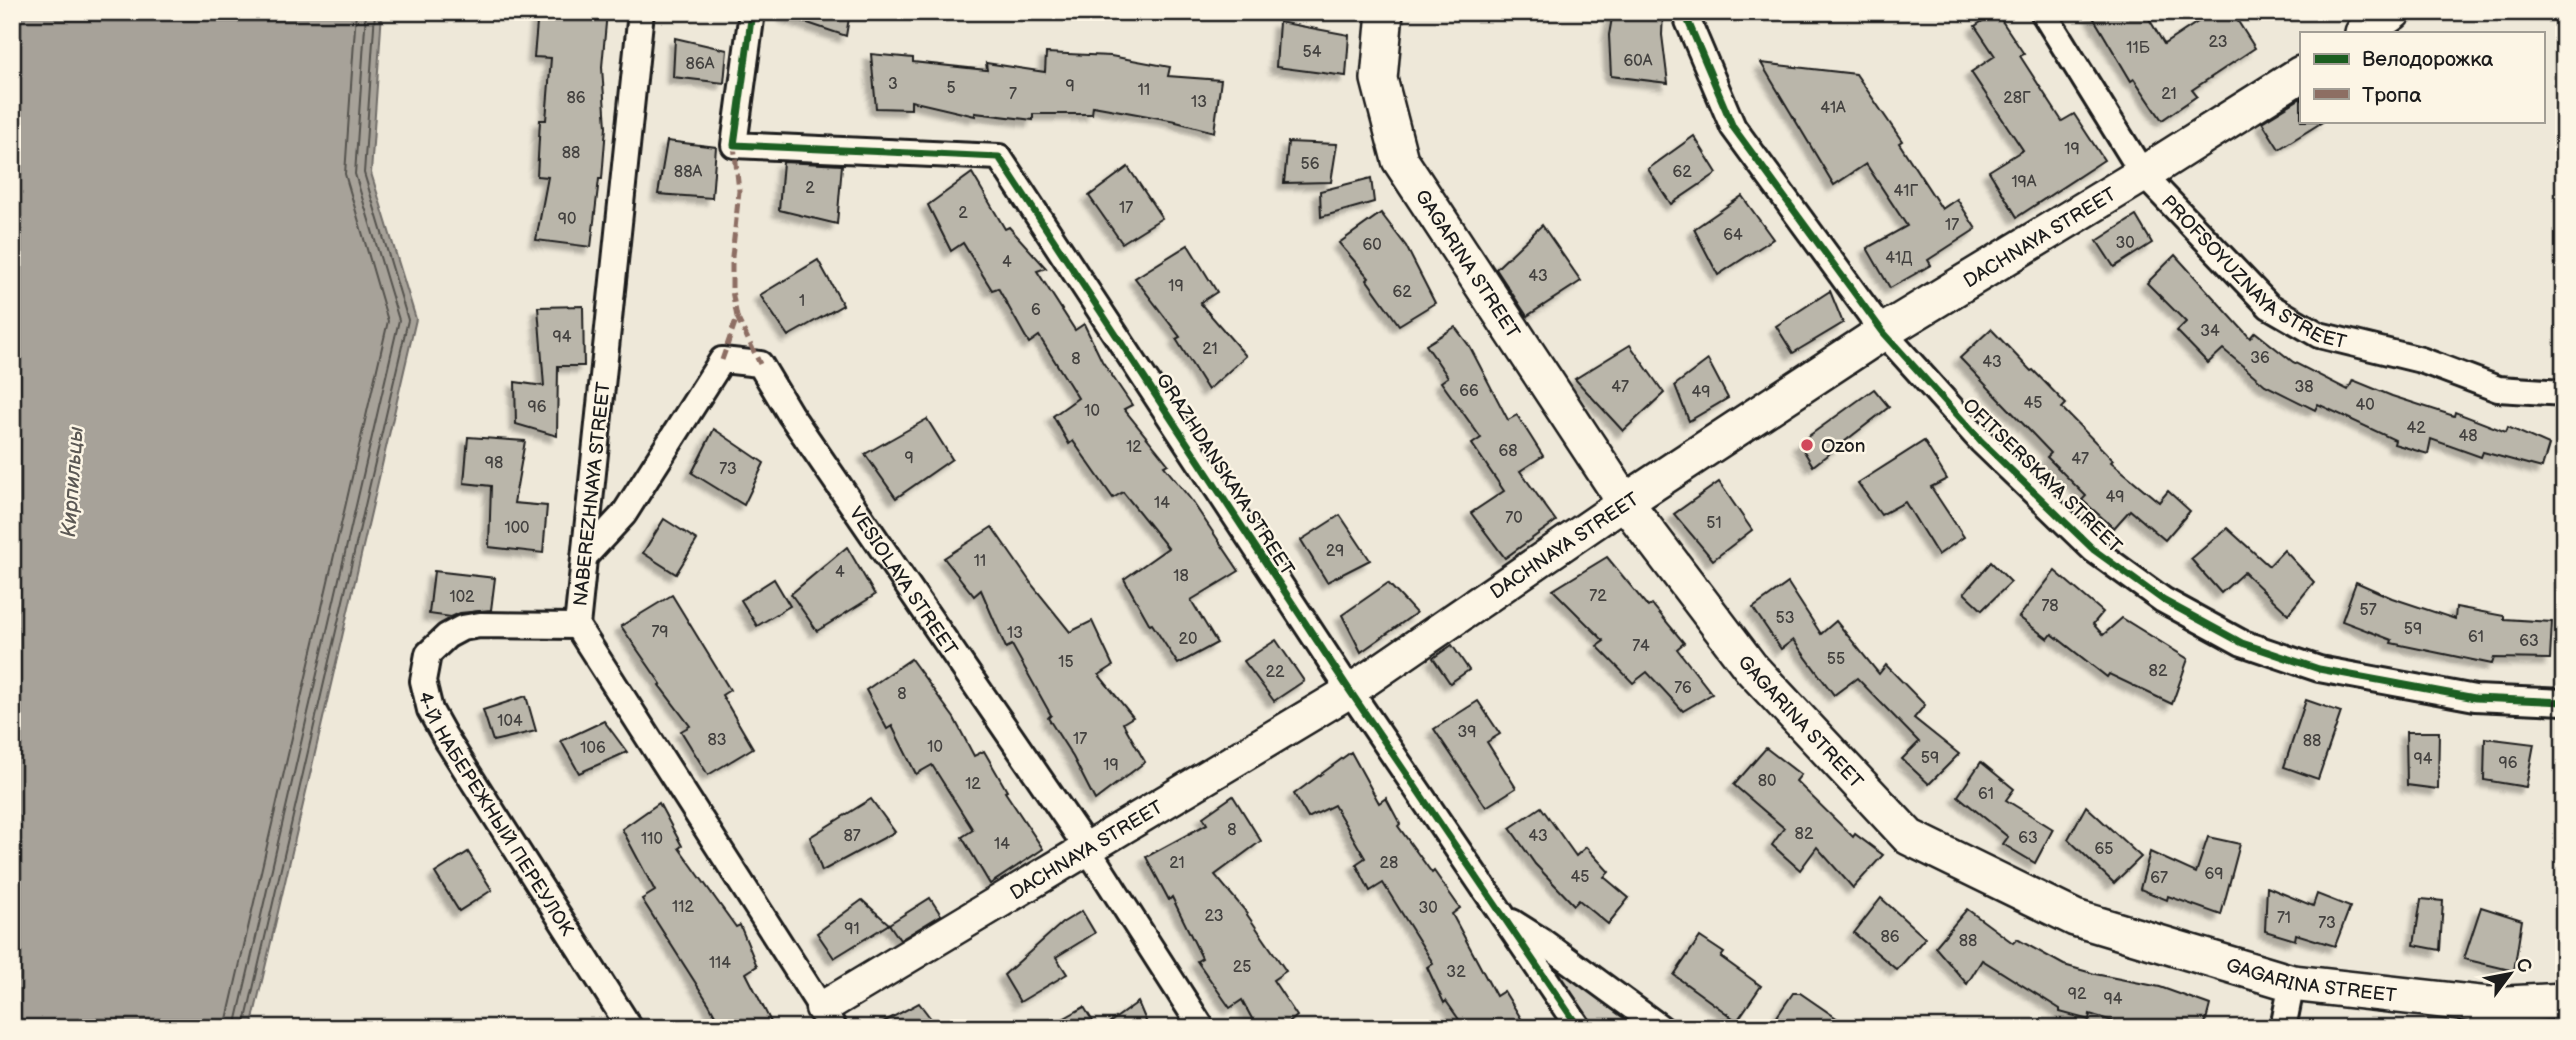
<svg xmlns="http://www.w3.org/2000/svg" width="2576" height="1040" font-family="'Balsamiq Sans',sans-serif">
<defs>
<filter id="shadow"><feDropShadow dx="-6" dy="6" stdDeviation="2" flood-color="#0004"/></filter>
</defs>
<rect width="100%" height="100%" fill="#eee8d9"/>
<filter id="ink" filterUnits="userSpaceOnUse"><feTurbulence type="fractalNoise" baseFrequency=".0143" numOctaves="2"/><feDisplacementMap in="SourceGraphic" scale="14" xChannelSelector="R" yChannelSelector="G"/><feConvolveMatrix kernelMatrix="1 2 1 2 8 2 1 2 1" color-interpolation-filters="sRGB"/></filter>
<g filter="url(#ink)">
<!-- green -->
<polygon fill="#cfcabd" stroke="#76736c" stroke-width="2" points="1533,944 1654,1028 1591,1028"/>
<!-- water -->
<polygon fill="#a7a299" stroke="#6f6c67" stroke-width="2" points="12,12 382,12 371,173 416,319 251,1028 12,1028"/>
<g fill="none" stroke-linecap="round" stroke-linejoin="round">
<!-- shore -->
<g stroke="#54524e" stroke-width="2">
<polyline points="225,1028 388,321 345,174 356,12"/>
<polyline points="235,1028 399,320 355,174 366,12"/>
<polyline points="244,1028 408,320 364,173 375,12"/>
</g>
</g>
<!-- building -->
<g fill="#bab6aa" stroke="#1c1c1c" stroke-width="2" filter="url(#shadow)">
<polygon points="538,12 607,12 602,67 606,127 602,179 599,179 591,247 536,240 548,177 537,176 540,120 546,120 551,58 534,57"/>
<polygon points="785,12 850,12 846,36 784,15"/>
<polygon points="1613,12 1663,12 1662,35 1668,83 1611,76 1609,35"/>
<polygon points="1996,12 2024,54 2020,56 2062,121 2074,114 2104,160 2017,217 1989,171 2023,150 1971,72 1995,56 1975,26"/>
<polygon points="2090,12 2145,12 2164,44 2213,12 2232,12 2255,48 2192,90 2197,96 2162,120 2134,79 2131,81"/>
<polygon points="1279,22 1349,35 1346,76 1276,67"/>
<polygon points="675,38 727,50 724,83 673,77"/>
<polygon points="1046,53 1111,56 1170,67 1168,76 1221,80 1214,132 1176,122 1176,121 1093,106 1092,114 1033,114 1033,120 975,113 975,116 911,101 911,109 876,108 871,54 913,58 913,62 987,70 986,63 1045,72"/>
<polygon points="1761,63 1856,74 1902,141 1899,143 1942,209 1957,199 1976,229 1928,260 1931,265 1890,288 1867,248 1907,226 1866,164 1834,185"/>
<polygon points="2301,98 2301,121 2324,121 2279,149 2262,122"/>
<polygon points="1694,136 1717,173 1671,204 1648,169"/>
<polygon points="667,141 716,147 712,198 658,194"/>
<polygon points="1288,142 1337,144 1331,182 1284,183"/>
<polygon points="783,162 842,165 837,224 779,210"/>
<polygon points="1128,167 1162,218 1122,243 1089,196"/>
<polygon points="972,173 1005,229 1009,227 1046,268 1037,271 1075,330 1084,324 1102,361 1132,405 1124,409 1168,464 1164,466 1192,501 1239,571 1191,600 1217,643 1178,664 1152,624 1150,625 1124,579 1168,548 1123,492 1113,498 1073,441 1069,444 1053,416 1078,398 1039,336 1029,343 998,288 992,290 963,243 951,251 928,205"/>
<polygon points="1371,178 1374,202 1321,217 1320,191"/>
<polygon points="1742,196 1773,239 1718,275 1694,229"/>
<polygon points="1381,213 1406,246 1435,303 1399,325 1367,280 1369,278 1339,243"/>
<polygon points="2136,216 2152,243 2114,267 2097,241"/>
<polygon points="1542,225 1581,281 1527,316 1496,269"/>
<polygon points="1188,245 1217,292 1200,303 1246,356 1208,390 1176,339 1180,337 1135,278"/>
<polygon points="2175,255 2250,338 2255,332 2293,362 2348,390 2353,380 2392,396 2454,416 2455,412 2506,432 2508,427 2549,445 2542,468 2483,452 2481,457 2431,439 2428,454 2394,444 2395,440 2318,404 2315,410 2265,385 2223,349 2208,363 2177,331 2186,322 2147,283"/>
<polygon points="818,260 843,305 788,336 760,295"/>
<polygon points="1830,291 1843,323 1793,353 1776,326"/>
<polygon points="583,306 584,366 558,366 557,436 516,424 515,382 544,386 538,307"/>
<polygon points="1455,327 1470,347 1508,420 1517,415 1543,456 1520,471 1556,521 1505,558 1471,513 1504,491 1472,444 1481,438 1441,382 1448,377 1426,345"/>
<polygon points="1991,329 2031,371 2033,370 2066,404 2062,408 2113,460 2111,462 2159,502 2168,491 2190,511 2165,540 2130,510 2114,528 2082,500 2086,496 2047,457 2051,453 1960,358"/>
<polygon points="1630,345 1664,393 1623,431 1575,379"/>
<polygon points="1708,360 1728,398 1689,421 1675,385"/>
<polygon points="1874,389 1889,407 1813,466 1799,443"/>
<polygon points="927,419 952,459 896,498 865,454"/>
<polygon points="714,429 764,463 744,505 692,473"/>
<polygon points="468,437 525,441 514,503 547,506 543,553 489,547 491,486 464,483"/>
<polygon points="1924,441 1947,479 1931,487 1964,537 1938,555 1905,502 1881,515 1858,483"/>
<polygon points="1719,482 1752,530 1713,560 1674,514"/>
<polygon points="1340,515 1370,560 1327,582 1301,540"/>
<polygon points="664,519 697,540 676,574 643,553"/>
<polygon points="992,527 1033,586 1070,632 1092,621 1113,666 1099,675 1133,717 1123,723 1145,762 1095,800 1073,757 1048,718 1051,715 1012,645 1006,648 981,590 974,596 944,558"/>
<polygon points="2227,528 2269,566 2284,550 2314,582 2288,614 2244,572 2221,593 2191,559"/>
<polygon points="847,547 875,595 817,631 791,594"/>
<polygon points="1607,557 1648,607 1652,604 1684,643 1677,649 1712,694 1683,711 1647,672 1633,683 1597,646 1604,641 1553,590"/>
<polygon points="1991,562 2011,582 1982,610 1964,593"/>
<polygon points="434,571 495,578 491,610 460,613 451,617 429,614"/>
<polygon points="2055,571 2103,612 2093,624 2103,635 2122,618 2188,659 2172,704 2109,674 2107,677 2052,634 2048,639 2019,617"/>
<polygon points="774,579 790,606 757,626 741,600"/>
<polygon points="2356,582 2392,598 2455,619 2456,607 2504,616 2504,619 2552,622 2550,659 2494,658 2492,664 2391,643 2392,640 2342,621"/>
<polygon points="1388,583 1416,613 1361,652 1342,615"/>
<polygon points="1788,583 1821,634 1836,621 1879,674 1886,665 1925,705 1914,718 1959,754 1929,784 1902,759 1919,742 1857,678 1834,695 1793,640 1781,649 1753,608"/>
<polygon points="672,595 730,690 722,695 753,748 708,775 681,731 690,726 659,685 661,684 621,626"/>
<polygon points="1276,640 1304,681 1274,701 1244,661"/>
<polygon points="1452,645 1469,670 1450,683 1433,658"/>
<polygon points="911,659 954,718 974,756 984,751 1007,791 1005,792 1043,849 990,884 962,837 973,830 932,765 916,774 892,726 887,729 866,690"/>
<polygon points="526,696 536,731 493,741 483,710"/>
<polygon points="2306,700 2341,712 2318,779 2284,767"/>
<polygon points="1478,701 1500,734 1487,742 1516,788 1486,807 1434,729"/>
<polygon points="604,721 627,752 579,773 561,741"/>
<polygon points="2406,732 2439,732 2438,789 2407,785"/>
<polygon points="2485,738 2534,744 2526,787 2484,780"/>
<polygon points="1766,748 1801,775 1796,781 1853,837 1855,834 1883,855 1853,888 1817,847 1800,870 1772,845 1784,828 1734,785"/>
<polygon points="1351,752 1379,803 1386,798 1400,824 1398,826 1432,873 1434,871 1460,908 1452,914 1496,996 1504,991 1527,1028 1465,1028 1446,1001 1444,1003 1427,967 1433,963 1383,883 1370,891 1356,864 1365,858 1334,805 1308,818 1294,794"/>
<polygon points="1981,762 2014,789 2006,800 2053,829 2035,863 2003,844 2008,837 1958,796"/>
<polygon points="1233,796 1261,841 1215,875 1247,913 1246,913 1286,971 1273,980 1297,1016 1283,1028 1257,1028 1242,1000 1230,1008 1197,961 1202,958 1172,897 1169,900 1146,857 1207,824 1203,817"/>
<polygon points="871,799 895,832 822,871 810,837"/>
<polygon points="659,803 682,846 679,848 736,927 740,925 757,966 746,973 774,1028 722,1028 709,1004 642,899 655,891 622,829"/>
<polygon points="2086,806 2141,857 2114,883 2068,839"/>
<polygon points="1541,807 1576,856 1586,847 1609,872 1604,877 1629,898 1608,924 1579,900 1574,905 1535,864 1510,828"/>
<polygon points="2208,837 2240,844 2221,915 2168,896 2167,900 2140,889 2150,852 2196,873"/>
<polygon points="468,852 492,890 459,911 435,873"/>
<polygon points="2267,887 2313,906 2317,894 2350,907 2335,946 2296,934 2295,940 2265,931"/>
<polygon points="930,898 941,915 900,940 889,924"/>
<polygon points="1881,898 1925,938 1897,970 1854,933"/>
<polygon points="2421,899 2443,901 2440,950 2414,945"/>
<polygon points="862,900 889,924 834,958 817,933"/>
<polygon points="2481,907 2522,920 2514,971 2464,959"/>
<polygon points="1967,909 2013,943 2017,939 2064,965 2095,974 2160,987 2210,1005 2204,1028 2135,1028 2090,1014 2089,1020 2060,1012 2060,1009 1982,960 1967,984 1935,947"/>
<polygon points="1082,911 1095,933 1056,957 1067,974 1020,1002 1004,975 1062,923"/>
<polygon points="1700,937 1724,953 1721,957 1761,986 1737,1021 1674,975"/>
<polygon points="1793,993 1800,993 1851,1028 1790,1028 1776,1018"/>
<polygon points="1138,1002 1149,1028 1102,1028"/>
<polygon points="919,1003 938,1028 872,1028"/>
<polygon points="1084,1007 1097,1028 1047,1028"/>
</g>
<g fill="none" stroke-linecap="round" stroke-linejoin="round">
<defs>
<g id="minor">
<polyline points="641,12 577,626 834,1028"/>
<polyline points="752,12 734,145 999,157 1350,691 1579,1028"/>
<polyline points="1689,12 1688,21 1733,127 1883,332 1981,441 2094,550 2163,600 2242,643 2319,669 2475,698 2564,702"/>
<path id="s1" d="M2043 12 2143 174 2269 306 2319 335 2421 360 2498 389 2564 393"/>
<path id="s2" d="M586 555 624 514 722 360 760 364 790 414 1087 848 1202 1028"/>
<path id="s3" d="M577 626 480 625 462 628 447 636 428 654 423 681 430 710 445 737 630 1028"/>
<polyline points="1512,922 1542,941 1661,1028"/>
<polyline points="2283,1028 2292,983"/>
</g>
<g id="tertiary">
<path id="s4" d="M822 1008 1350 691 1625 502"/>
</g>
<g id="secondary">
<path id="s5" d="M1385 12 1379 79 1400 160 1625 502 1751 668 1909 837 2075 918 2292 983 2488 1005 2564 1001"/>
<polyline points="2363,33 2393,12"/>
<path id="s6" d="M1625 502 1883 332 2143 174 2301 74"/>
</g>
</defs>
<!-- minor casing -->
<use href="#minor" stroke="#1c1c1c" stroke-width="30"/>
<!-- tertiary casing -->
<use href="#tertiary" stroke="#1c1c1c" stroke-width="37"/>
<!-- secondary casing -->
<use href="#secondary" stroke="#1c1c1c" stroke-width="40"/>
<!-- minor -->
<use href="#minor" stroke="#fcf5e5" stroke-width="24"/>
<!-- tertiary -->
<use href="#tertiary" stroke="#fcf5e5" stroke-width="32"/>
<!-- secondary -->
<use href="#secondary" stroke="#fcf5e5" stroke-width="35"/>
<!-- quiet -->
<g stroke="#8d6e63" stroke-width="5" stroke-dasharray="10 5" stroke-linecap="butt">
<polyline points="737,317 760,364"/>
<polyline points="722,360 737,317 732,291 732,257 739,191 734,145"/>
</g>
<defs>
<g id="cycleway">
<polyline points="752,12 734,145 999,157 1350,691 1579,1028"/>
<polyline points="1689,12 1688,21 1733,127 1883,332 1981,441 2094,550 2163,600 2242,643 2319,669 2475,698 2564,702"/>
</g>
</defs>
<!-- cycleway casing -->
<use href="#cycleway" stroke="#fcf5e5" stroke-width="11"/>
<!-- cycleway -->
<use href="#cycleway" stroke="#1b5e20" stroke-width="7"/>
</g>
</g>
<!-- markers -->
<circle fill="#d1495b" stroke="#fcf5e5" stroke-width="2.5" cx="1807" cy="445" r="7"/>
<g text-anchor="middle" stroke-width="5" stroke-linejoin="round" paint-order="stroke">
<!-- number labels -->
<g font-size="16" fill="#444240">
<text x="2218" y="47">23</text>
<text x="2138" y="53">11Б</text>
<text x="1312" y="57">54</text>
<text x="1638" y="66">60А</text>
<text x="700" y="69">86А</text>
<text x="893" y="89">3</text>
<text x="1070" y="91">9</text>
<text x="951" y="93">5</text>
<text x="1144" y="95">11</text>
<text x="1013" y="99">7</text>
<text x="2169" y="99">21</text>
<text x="576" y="103">86</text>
<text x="2017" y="103">28Г</text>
<text x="1199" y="107">13</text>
<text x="1833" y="113">41А</text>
<text x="2072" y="154">19</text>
<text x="571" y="158">88</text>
<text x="1310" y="169">56</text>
<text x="688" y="177">88А</text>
<text x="1682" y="177">62</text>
<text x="2024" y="187">19А</text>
<text x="810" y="193">2</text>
<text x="1906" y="196">41Г</text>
<text x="1126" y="213">17</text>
<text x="963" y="218">2</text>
<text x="567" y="224">90</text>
<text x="1952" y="230">17</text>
<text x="1733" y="240">64</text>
<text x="2125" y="248">30</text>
<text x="1372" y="250">60</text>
<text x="1899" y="263">41Д</text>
<text x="1007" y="267">4</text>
<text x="1538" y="281">43</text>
<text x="1176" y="291">19</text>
<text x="1402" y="297">62</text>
<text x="802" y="306">1</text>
<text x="1036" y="315">6</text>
<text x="2210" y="336">34</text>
<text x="562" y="342">94</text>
<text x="1210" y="354">21</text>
<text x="2260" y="363">36</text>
<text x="1076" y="364">8</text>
<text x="1992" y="367">43</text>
<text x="1620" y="392">47</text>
<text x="2304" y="392">38</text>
<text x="1469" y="396">66</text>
<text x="1701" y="397">49</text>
<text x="2033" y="408">45</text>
<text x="2365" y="410">40</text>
<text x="537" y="412">96</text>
<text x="1092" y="416">10</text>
<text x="2416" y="433">42</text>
<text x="2468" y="441">48</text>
<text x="1134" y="452">12</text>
<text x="1508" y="456">68</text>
<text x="909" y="463">9</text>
<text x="2080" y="464">47</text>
<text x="494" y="468">98</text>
<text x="728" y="474">73</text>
<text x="2115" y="502">49</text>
<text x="1162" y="508">14</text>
<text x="1514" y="523">70</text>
<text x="1714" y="528">51</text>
<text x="517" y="533">100</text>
<text x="1335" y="556">29</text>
<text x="980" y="566">11</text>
<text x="840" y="577">4</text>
<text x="1181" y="581">18</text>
<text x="1598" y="601">72</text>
<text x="462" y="602">102</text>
<text x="2050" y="611">78</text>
<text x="2368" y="615">57</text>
<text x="1785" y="623">53</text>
<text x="2413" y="634">59</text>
<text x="660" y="637">79</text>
<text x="1015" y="638">13</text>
<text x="2476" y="642">61</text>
<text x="1188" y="644">20</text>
<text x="2529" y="646">63</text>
<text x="1641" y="651">74</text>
<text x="1836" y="664">55</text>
<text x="1066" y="667">15</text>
<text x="2158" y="676">82</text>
<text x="1275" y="677">22</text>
<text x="1683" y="693">76</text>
<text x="902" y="699">8</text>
<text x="510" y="726">104</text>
<text x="1467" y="737">39</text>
<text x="1080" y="744">17</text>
<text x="717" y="745">83</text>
<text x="2312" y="746">88</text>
<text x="935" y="752">10</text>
<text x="593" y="753">106</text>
<text x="1930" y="763">59</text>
<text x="2423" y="764">94</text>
<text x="2508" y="768">96</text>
<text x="1111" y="770">19</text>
<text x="1767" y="786">80</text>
<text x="973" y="789">12</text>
<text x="1986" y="799">61</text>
<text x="1232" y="835">8</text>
<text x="1804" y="839">82</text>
<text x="852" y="841">87</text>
<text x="1538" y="841">43</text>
<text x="2028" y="843">63</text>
<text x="652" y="844">110</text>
<text x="1002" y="849">14</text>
<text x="2104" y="854">65</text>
<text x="1177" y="868">21</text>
<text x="1389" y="868">28</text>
<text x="2214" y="879">69</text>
<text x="1580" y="882">45</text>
<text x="2159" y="883">67</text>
<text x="683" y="912">112</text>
<text x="1428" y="913">30</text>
<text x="1214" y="921">23</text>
<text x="2284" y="923">71</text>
<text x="2327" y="928">73</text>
<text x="852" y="934">91</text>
<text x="1890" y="942">86</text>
<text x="1968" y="946">88</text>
<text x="720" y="968">114</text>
<text x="1242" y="972">25</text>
<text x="1456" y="977">32</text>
<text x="2077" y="999">92</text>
<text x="2113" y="1004">94</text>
</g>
<!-- street labels -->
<g font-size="19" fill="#1c1c1c" stroke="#fcf5e5">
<text dy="7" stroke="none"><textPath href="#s6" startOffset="492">DACHNAYA STREET</textPath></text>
<text dy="7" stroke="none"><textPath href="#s5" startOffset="275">GAGARINA STREET</textPath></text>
<text dy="7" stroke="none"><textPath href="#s1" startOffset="341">PROFSOYUZNAYA STREET</textPath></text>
<text transform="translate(1226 474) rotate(57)" y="7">GRAZHDANSKAYA STREET</text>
<text transform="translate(2043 475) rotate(44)" y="7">OFITSERSKAYA STREET</text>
<text transform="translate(591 494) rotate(-84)" y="7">NABEREZHNAYA STREET</text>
<text transform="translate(1564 545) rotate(-34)" y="7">DACHNAYA STREET</text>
<text dy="7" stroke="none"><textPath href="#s2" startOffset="537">VESIOLAYA STREET</textPath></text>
<text dy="7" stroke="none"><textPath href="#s5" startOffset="842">GAGARINA STREET</textPath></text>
<text dy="7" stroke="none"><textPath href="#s3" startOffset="338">4-Й НАБЕРЕЖНЫЙ ПЕРЕУЛОК</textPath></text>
<text dy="7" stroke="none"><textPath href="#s4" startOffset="308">DACHNAYA STREET</textPath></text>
<text dy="7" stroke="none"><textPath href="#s5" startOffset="1430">GAGARINA STREET</textPath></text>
</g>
<!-- poi labels -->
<g font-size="19" fill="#1c1c1c" stroke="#fcf5e5" text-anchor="start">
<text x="1821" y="452">Ozon</text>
</g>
<!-- water labels -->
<g font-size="21" font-style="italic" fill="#5b5854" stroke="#fcf5e5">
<text transform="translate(72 482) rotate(-86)" y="7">Кирпильцы</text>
</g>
</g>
<!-- margin -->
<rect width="2576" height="1040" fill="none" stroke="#fcf5e5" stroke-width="42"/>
<rect x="21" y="21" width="2534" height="998" fill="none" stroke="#1c1c1c" stroke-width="2.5" filter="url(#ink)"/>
<!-- legend -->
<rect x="2300" y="32" width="245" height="91" fill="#fcf5e5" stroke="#a29e95" stroke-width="2"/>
<rect x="2314" y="54" width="35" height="10" fill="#1b5e20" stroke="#a29e95" stroke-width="2"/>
<text x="2362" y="66" font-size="21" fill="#1c1c1c">Велодорожка</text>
<rect x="2314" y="89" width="35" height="10" fill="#8d6e63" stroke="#a29e95" stroke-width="2"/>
<text x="2362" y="102" font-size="21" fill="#1c1c1c">Тропа</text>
<!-- north arrow -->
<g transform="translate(2510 974) rotate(58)" stroke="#fcf5e5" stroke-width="5" paint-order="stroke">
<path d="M0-5L12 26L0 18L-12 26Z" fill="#1c1c1c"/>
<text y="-10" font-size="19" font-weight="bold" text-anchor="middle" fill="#1c1c1c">С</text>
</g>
</svg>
